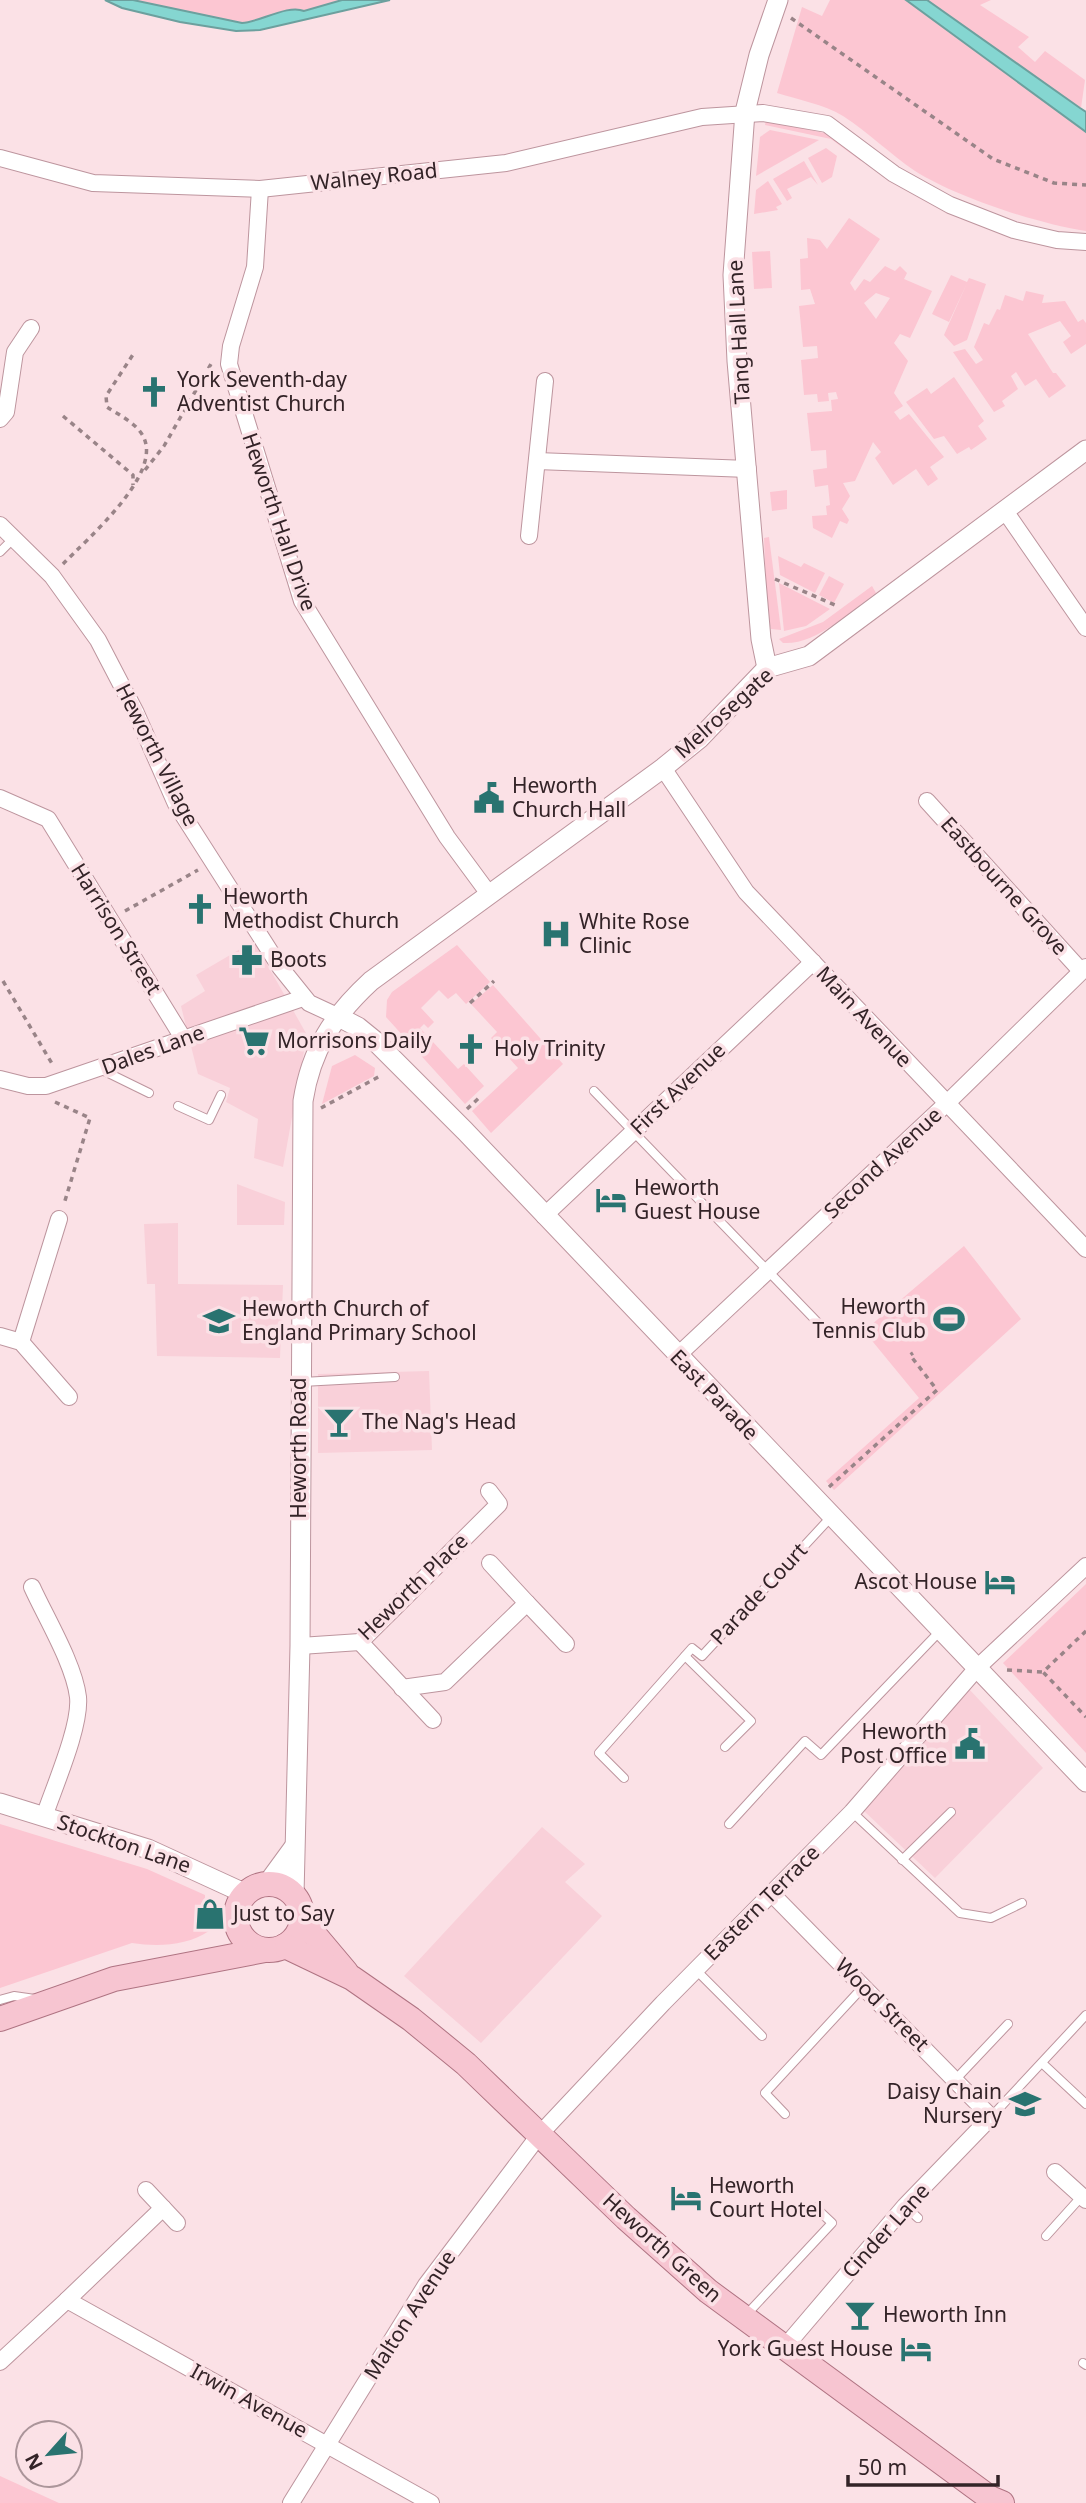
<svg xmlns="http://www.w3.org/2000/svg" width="1086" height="2503" font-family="'Noto Sans',sans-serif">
<rect width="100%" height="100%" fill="#fbe1e6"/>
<!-- built -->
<g fill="#f9d0d9">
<polygon points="254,941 307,1035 283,1167 254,1158 258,1119 226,1102 230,1088 198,1074 181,1006 205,991 196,975"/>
<polygon points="237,1184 285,1202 284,1225 237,1225"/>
<polygon points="178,1223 178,1284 283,1285 280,1358 157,1356 155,1284 147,1284 144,1224"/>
<polygon points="429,1371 432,1450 318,1453 318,1374"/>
<polygon points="969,1689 1043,1768 935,1878 864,1811 904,1756"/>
<polygon points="542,1827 585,1864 565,1882 602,1916 481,2043 404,1976"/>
</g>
<!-- green -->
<g fill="#fcc6d2" fill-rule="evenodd">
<path d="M133 0H342L304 11C287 4 260 22 242 23Z"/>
<path d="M830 0H906L1086 132V231C1038 224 956 197 915 171 890 154 868 132 843 116 823 104 799 100 777 93L802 7 822 16Z"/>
<polygon points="927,0 991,0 980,5 1029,37 1018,47 1035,62 1045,51 1085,80 1081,108"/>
<polygon points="766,120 833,135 863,157 861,161 831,139 765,125"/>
<polygon points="770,130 819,140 756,176 760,137"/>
<polygon points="826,148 837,156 832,177 822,183 808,158"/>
<polygon points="804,161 818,185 811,177 787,189 792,198 787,201 773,179"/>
<polygon points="768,181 782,204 776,207 778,210 754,214 756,190"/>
<path d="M849 218 880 239 850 283 855 291 864 279 870 282 885 266 895 271 900 266 907 273 904 279 932 291 910 338 900 334 894 343 908 361 894 393 903 406 894 412 900 420 909 414 944 457 930 467 938 479 928 486 916 469 893 485 875 458 881 452 873 442 855 481 843 483 850 496 842 509 849 520 847 524 840 521 832 538 813 528 812 516 827 515 826 506 830 505 828 485 815 487 813 470 827 468 826 450 811 451 807 413 832 411 831 400 838 399 836 392 828 393 829 401 818 402 817 394 804 395 801 360 818 358 817 346 803 347 799 306 815 304 810 289 801 290 800 259 808 258 807 238 820 240 827 249ZM876 293 890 298 876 319 864 303Z"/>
<polygon points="770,251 772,288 754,289 752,252"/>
<polygon points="951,275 967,282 969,278 986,284 967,340 954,346 944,335 967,283 949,322 932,314"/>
<polygon points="1026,291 1044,295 1042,303 1065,301 1078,322 1083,319 1086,323 1086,344 1071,354 1063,342 1071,336 1060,321 1028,334 1053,373 1056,373 1066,386 1049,398 1036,379 1025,386 1016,372 1011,376 1018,389 1002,401 1005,406 994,412 953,352 965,349 976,364 983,360 974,347 984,323 989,325 997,309 1000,310 1005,295 1023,301"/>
<polygon points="954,377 984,421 978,426 987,439 971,450 969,447 957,454 944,436 934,439 906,402 927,388 931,394"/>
<polygon points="787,490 787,509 772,511 770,492"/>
<polygon points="769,537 781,630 771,629 767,614 764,538"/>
<polygon points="778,556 801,567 804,563 825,573 815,593 780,575"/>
<polygon points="829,576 844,584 834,603 819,595"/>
<polygon points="779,583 830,609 806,626 784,631"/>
<path d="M872 586 876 593C850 611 817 645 783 643L779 639 823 622Z"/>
<polygon points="457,945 490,982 466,1004 456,993 448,999 439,990 421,1008 434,1022 428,1028 424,1024 420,1028 458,1069 464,1064 484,1086 465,1104 386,1017 387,1000 392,992"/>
<polygon points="493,985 563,1064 491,1133 472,1111 518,1068 491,1038 497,1032 471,1004"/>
<polygon points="355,1055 375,1068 374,1076 322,1104 332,1066"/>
<polygon points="964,1246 1021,1319 834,1490 826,1481 919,1398 864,1331"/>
<polygon points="1086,1584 1086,1753 1003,1663"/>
<path d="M0 1824 147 1869 205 1895V1922L209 1931C187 1946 157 1947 132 1943L0 1988Z"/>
<polygon points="0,2476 59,2503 0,2503"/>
</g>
<!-- water -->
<g fill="#85d6d1" stroke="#6ca09e" stroke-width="2">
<path d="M105 0H133L242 23C260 22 288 4 304 11L342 0H390L260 30 236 31 180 22 122 8Z"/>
<polygon points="906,0 927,0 1080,108 1086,112 1086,132"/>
</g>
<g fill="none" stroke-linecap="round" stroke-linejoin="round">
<defs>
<g id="service">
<polyline points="0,552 14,538"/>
<polyline points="100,1069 149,1093"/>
<polyline points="594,1091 824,1329"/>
<polyline points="178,1106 209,1120 221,1095"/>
<polyline points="302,1382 395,1377"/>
<polyline points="685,1656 751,1721 725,1747"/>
<polyline points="624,1778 599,1753 692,1648 702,1656 831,1517"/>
<polyline points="852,1812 960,1913 991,1918 1022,1903"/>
<polyline points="729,1824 805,1741 821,1755 941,1630"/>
<polyline points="902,1860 951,1812"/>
<polyline points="696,1970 762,2036"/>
<polyline points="0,2000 14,1996 35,1999"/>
<polyline points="1042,2063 1086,2104"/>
<polyline points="955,2080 1008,2024"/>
<polyline points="785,2114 765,2093 863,1987"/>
<polyline points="991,2117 1086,2015"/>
<polyline points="905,2206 918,2218"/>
<polyline points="1046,2236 1082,2196"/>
<polyline points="747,2314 832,2223 815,2207"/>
<polyline points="1083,2363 1086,2365"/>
</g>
<g id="minor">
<polyline points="0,158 93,183 260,189 506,163 702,117 763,113 827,124 894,174 950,205 1014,230 1057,240 1086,242"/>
<polyline points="260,189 255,267 231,346 229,364 302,601 447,837 489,894"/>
<polyline points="0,419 6,412 15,352 31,328"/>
<polyline points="537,461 748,469"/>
<polyline points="1005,511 1086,628"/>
<polyline points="0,525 52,576 98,640 136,713 176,804 280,967 309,1003 337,1016"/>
<polyline points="529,536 545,381"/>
<polyline points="663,768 746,892 1086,1249"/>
<polyline points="0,798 48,819 183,1038"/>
<polyline points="927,801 1081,971"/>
<polyline points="0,1079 28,1086 46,1086 303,998"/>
<polyline points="544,1216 813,962"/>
<polyline points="0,1336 21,1342 69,1397"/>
<polyline points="21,1342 59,1219"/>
<polyline points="677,1356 946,1104 1086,967"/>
<path d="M32 1587C46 1618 74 1664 78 1697 81 1726 54 1787 44 1817"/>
<polyline points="527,1603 566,1644"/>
<polyline points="360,1642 433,1720"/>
<polyline points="300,1646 360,1642 499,1504 489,1491"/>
<polyline points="402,1688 445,1682 527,1603 490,1563"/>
<polyline points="772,1894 991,2117 905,2206 784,2348"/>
<polyline points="1055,2172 1086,2200"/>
<polyline points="146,2190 177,2223"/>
<polyline points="67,2300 163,2208"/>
<polyline points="0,2362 67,2300 431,2503"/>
<polyline points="291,2503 426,2285 540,2134 663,2003 852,1812 978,1667 1086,1566"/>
</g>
<g id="tertiary">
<polyline points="767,668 761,639 737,361 733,275 745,112 759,55 778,0"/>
<polyline points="337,1016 358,1027 374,1040 465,1131 1086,1782"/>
<polyline points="0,1803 148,1849 246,1894"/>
<polyline points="267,1884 294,1847"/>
<path d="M294 1895 300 1646 303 1101C311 1050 333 1016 371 981L663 768 700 738 767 668 809 656 1086 450"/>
</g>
<g id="primary">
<circle cx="269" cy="1917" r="33"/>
<polyline points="302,1914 314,1934 346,1972"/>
<polyline points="285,1946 352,1978 411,2019 466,2064 626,2218 708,2291 990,2498 1002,2503"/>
<polyline points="0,2019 114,1979 265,1950"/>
</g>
</defs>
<!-- service casing -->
<use href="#service" stroke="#bd959e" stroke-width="10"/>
<!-- minor casing -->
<use href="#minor" stroke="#bd959e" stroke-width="18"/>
<!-- tertiary casing -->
<use href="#tertiary" stroke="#bd959e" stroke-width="21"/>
<!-- primary casing -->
<use href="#primary" stroke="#af7382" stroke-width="26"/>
<!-- path -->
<g stroke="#998488" stroke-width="3.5" stroke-dasharray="5 5" stroke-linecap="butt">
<polyline points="791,18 993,159 1054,183 1086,185"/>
<polyline points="63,416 133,475 133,485"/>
<polyline points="145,470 164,446 211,364"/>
<path d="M63 564C87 539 161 476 144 438 138 424 119 415 107 407L106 396 134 353"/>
<polyline points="775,579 837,606"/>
<polyline points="125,911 198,870"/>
<polyline points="3,981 54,1067"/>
<polyline points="470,1003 494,981"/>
<polyline points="55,1102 90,1118 64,1204"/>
<polyline points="321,1108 382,1075"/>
<polyline points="467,1109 481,1096"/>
<polyline points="829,1487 937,1390 910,1355 913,1353"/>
<polyline points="1086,1631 1043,1672 1086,1717"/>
<polyline points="1007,1670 1043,1672"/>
</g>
<!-- service -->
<use href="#service" stroke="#fff" stroke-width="8"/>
<!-- minor -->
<use href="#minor" stroke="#fff" stroke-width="16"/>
<!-- tertiary -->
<use href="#tertiary" stroke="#fff" stroke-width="19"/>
<!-- primary -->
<use href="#primary" stroke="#f7c5d1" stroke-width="24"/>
</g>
<!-- icons -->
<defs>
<symbol id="church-bare" viewBox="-9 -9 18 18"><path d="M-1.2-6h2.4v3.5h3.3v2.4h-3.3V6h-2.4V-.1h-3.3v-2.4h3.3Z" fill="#297370" stroke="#fbe1e6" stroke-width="2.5" paint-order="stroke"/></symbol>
<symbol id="civic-bare" viewBox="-9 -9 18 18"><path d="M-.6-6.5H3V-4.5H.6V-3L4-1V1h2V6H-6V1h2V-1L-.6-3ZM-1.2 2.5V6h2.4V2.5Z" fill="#297370" stroke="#fbe1e6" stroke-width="2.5" paint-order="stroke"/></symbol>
<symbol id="hospital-bare" viewBox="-9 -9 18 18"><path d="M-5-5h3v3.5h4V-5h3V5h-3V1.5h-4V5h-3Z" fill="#297370" stroke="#fbe1e6" stroke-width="2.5" paint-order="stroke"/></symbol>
<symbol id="pharmacy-bare" viewBox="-9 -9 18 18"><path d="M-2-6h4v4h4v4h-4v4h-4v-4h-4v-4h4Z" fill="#297370" stroke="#fbe1e6" stroke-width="2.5" paint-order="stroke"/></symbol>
<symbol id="supermarket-bare" viewBox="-9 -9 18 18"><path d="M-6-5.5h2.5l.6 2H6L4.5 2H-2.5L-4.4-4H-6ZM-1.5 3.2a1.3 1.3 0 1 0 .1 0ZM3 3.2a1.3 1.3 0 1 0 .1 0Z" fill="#297370" stroke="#fbe1e6" stroke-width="2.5" paint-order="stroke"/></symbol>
<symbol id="hotel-bare" viewBox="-9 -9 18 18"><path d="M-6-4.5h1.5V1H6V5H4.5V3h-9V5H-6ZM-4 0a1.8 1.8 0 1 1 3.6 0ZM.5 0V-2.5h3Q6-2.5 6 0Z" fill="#297370" stroke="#fbe1e6" stroke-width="2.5" paint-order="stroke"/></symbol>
<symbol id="stadium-bare" viewBox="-9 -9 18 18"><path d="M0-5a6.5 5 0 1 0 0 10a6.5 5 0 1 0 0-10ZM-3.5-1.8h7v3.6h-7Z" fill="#297370" stroke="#fbe1e6" stroke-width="2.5" paint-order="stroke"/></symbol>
<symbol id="school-bare" viewBox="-9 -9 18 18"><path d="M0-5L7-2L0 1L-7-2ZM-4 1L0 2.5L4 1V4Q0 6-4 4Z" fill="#297370" stroke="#fbe1e6" stroke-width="2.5" paint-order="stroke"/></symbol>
<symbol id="bar-bare" viewBox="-9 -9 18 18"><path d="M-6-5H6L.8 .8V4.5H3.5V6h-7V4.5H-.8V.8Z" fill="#297370" stroke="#fbe1e6" stroke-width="2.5" paint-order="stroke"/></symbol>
<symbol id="shop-bare" viewBox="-9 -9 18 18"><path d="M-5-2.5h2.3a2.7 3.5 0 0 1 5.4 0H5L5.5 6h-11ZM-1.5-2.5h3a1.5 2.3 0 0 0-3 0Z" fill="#297370" stroke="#fbe1e6" stroke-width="2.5" paint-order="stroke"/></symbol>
</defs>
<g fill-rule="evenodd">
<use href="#church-bare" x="132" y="370" width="44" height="44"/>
<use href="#civic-bare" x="467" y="776" width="44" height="44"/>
<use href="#church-bare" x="178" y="887" width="44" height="44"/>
<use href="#hospital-bare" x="534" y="912" width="44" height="44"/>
<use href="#pharmacy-bare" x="225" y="938" width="44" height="44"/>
<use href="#supermarket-bare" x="232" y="1019" width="44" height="44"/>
<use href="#church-bare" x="449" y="1027" width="44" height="44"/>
<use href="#hotel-bare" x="589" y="1178" width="44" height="44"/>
<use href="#stadium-bare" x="927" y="1297" width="44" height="44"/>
<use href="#school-bare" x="197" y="1299" width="44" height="44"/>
<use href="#bar-bare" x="317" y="1400" width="44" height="44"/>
<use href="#hotel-bare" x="978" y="1560" width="44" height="44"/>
<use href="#civic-bare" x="948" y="1722" width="44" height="44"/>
<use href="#shop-bare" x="188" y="1892" width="44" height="44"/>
<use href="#school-bare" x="1003" y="2082" width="44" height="44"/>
<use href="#hotel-bare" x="664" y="2176" width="44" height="44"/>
<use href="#bar-bare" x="838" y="2293" width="44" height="44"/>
<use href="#hotel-bare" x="894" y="2327" width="44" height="44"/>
</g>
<g text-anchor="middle" stroke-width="7" stroke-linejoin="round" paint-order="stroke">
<!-- street labels -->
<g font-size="21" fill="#332327" stroke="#fbe1e6">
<text transform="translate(374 177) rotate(-6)" y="7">Walney Road</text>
<text transform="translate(739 332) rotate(-93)" y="7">Tang Hall Lane</text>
<text transform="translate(279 522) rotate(71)" y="7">Heworth Hall Drive</text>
<text transform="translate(724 713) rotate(-42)" y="7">Melrosegate</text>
<text transform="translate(157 755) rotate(63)" y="7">Heworth Village</text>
<text transform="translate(1004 886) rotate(48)" y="7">Eastbourne Grove</text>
<text transform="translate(116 929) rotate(58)" y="7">Harrison Street</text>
<text transform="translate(864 1017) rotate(47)" y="7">Main Avenue</text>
<text transform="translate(153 1050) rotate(-20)" y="7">Dales Lane</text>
<text transform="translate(678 1089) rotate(-44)" y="7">First Avenue</text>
<text transform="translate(883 1163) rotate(-43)" y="7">Second Avenue</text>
<text transform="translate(714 1395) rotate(46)" y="7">East Parade</text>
<text transform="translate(299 1448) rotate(-90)" y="7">Heworth Road</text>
<text transform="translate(413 1587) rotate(-44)" y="7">Heworth Place</text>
<text transform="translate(759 1594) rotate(-47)" y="7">Parade Court</text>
<text transform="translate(124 1844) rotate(19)" y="7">Stockton Lane</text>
<text transform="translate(762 1903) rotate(-45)" y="7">Eastern Terrace</text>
<text transform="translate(882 2005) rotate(45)" y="7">Wood Street</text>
<text transform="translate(886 2231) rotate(-48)" y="7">Cinder Lane</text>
<text transform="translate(662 2248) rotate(42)" y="7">Heworth Green</text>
<text transform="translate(410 2315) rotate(-57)" y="7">Malton Avenue</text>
<text transform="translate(249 2401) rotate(29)" y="7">Irwin Avenue</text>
</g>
<!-- poi labels -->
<g font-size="21" fill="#332327" stroke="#fbe1e6" text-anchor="start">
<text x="177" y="387">York Seventh-day<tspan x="177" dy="24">Adventist Church</tspan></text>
<text x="512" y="793">Heworth<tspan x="512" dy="24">Church Hall</tspan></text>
<text x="223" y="904">Heworth<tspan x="223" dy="24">Methodist Church</tspan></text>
<text x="579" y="929">White Rose<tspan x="579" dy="24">Clinic</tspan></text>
<text x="270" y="967">Boots</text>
<text x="277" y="1048">Morrisons Daily</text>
<text x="494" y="1056">Holy Trinity</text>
<text x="634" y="1195">Heworth<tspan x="634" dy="24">Guest House</tspan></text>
<text x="926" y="1314" text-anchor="end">Heworth<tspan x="926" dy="24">Tennis Club</tspan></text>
<text x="242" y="1316">Heworth Church of<tspan x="242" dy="24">England Primary School</tspan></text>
<text x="362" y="1429">The Nag's Head</text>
<text x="977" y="1589" text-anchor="end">Ascot House</text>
<text x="947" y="1739" text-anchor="end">Heworth<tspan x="947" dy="24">Post Office</tspan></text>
<text x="233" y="1921">Just to Say</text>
<text x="1002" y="2099" text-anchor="end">Daisy Chain<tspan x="1002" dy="24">Nursery</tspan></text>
<text x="709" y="2193">Heworth<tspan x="709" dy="24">Court Hotel</tspan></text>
<text x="883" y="2322">Heworth Inn</text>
<text x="893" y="2356" text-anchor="end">York Guest House</text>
</g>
</g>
<!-- north arrow -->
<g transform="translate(49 2454) rotate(243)"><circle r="33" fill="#fbe1e6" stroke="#ab959a" stroke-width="2"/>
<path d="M0-5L12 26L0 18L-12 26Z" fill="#297370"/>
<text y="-10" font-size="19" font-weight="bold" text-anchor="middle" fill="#332327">N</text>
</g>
<!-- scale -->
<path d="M848 2475v10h150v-10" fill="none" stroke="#332327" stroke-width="3.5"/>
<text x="858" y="2475" font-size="21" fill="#332327" stroke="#fbe1e6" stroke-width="5" paint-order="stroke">50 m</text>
</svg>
